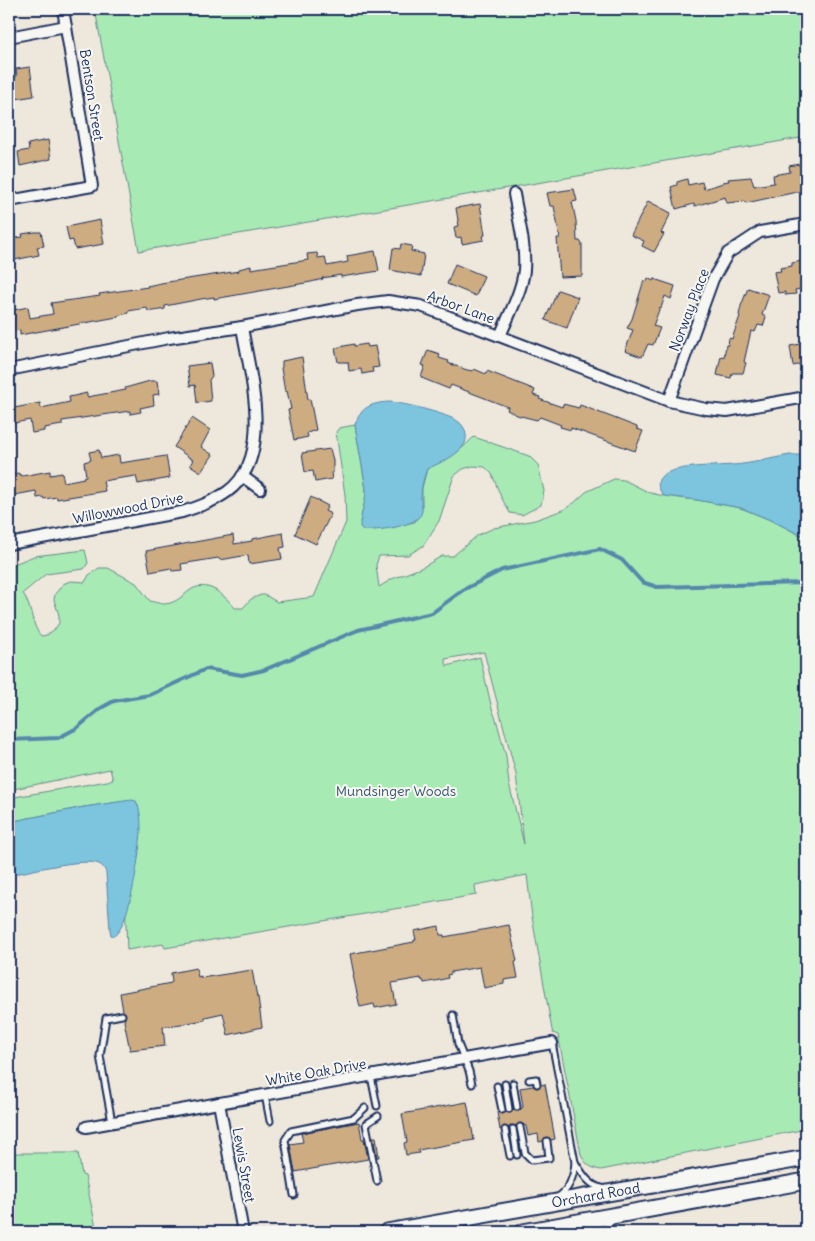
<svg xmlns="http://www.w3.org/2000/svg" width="815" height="1241" font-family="Delius,sans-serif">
<rect width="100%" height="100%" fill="#eee7db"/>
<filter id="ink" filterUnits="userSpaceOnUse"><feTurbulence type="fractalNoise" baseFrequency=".02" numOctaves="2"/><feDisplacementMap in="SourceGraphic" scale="10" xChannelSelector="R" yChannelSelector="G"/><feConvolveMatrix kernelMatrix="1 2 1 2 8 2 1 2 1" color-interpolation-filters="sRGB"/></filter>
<g filter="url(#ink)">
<!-- green -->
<g fill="#a8eab4" stroke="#628c89" fill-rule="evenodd">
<polygon points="95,9 806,9 806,137 139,251"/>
<path d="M355 425 366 489V498L360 522 369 530 415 522 422 508V488L427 469 460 450 474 437 529 456 538 465 544 491 541 505 522 515 510 513 501 497 492 474 485 467 473 466 463 469 454 476 439 521 423 546 408 555 379 556 376 565 379 587 392 579 423 567 442 556H453L478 535 494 528 535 520 563 510 574 503 586 492 614 479 624 480 650 493 664 496 697 500 741 508 773 521 798 534 806 536V1129L601 1170C590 1168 585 1164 581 1154L558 1035 553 1033 552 1030 532 917 527 875 475 885 476 895 165 948 163 944 127 950 121 802 84 807 9 822V798L113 780 110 769 9 790V566L34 556 85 550 88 563 84 569 46 574 23 593C32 607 32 627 41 636L47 635 55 629 59 623V615L54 600 55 594 63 584 70 581 85 582 89 575 99 568H108L136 583 150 601C154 602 161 604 165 604 177 603 184 594 192 589 209 580 225 596 235 608H243L251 599 261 595H265L277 602 314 597 346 522 345 495 336 432 339 428ZM484 652 516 774 524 844 509 784 506 756 496 719 492 709 480 657 447 666 445 659Z"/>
<polygon points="9,1153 78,1153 82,1175 85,1176 97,1232 9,1232"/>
</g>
<!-- water -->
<g fill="#7dc4de" stroke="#5688ab">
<path d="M389 402C404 403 448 414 459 422 465 427 468 436 465 443 459 456 439 463 427 469 423 479 421 489 421 500 421 504 423 507 422 511 420 527 376 531 363 530L360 527C360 514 366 502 366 489L355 425C360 407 372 403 389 402Z"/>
<path d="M790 455H806V536L798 534 773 521 741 508 697 500 664 496C636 462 718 467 732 465 752 464 771 458 790 455Z"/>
<path d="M131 800 136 801C140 809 141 818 141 827 141 847 130 926 114 936L111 935 110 930 106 873C105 869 103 866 99 864 83 857 28 872 9 875V822L84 807Z"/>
</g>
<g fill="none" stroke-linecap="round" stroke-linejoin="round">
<!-- stream -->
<g stroke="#5688ab" stroke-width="4">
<polyline points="806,628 800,644 806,649"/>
<polyline points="9,740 58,738 77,728 101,708 114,701 150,695 206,669 242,675 264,670 358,630 432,613 463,590 502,570 600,549 622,560 642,582 657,587 806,583"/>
</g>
</g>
<!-- building -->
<g fill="#ceac81" stroke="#1b2f5e">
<polygon points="30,67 34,96 9,100 9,78 17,76 16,69"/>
<polygon points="48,140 51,159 20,166 18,152 29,150 28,144"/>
<polygon points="799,164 801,170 806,169 806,190 746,203 745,201 727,203 725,197 695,206 694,204 676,209 671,187 677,185 677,182 687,179 688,185 702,182 704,189 723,183 723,182 729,181 728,179 751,177 754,186 774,183 773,175 790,172 789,166"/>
<polygon points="574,189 577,201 572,202 576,221 577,241 580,241 582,244 582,276 560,277 557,238 560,238 554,206 550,206 547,193"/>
<polygon points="648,201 671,213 661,233 664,234 654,252 642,246 644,241 631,235"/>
<polygon points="480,204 485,235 483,236 484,240 462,244 461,237 456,238 454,227 459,226 456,208"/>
<polygon points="100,220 104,244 75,249 73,240 69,241 66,227"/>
<polygon points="35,232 41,232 44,246 37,247 39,255 9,261 9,239 23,237 22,234"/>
<polygon points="401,244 412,246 411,251 424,254 421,276 390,270 393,248 400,249"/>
<polygon points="375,251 379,271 341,277 341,275 322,278 323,279 311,282 214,299 214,297 201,299 165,306 165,309 154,311 148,311 147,308 128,311 128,313 117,316 117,317 20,335 20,330 9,332 9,311 28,307 30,318 53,314 51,303 100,296 99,294 148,287 147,286 161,283 239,271 239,269 251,266 251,269 308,260 307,254 317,253 318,258 325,257 327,266 348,262 347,256"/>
<polygon points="806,260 806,288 795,290 796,294 785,295 785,292 778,293 774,272 781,271 780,268 792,266 792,263"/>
<polygon points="455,264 484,276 476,296 447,284"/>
<polygon points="648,278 653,281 654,279 675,286 671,299 665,296 661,308 660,307 653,326 660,328 653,345 648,344 642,357 625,351 633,330 627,328 632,319 644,280 647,282"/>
<polygon points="748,288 769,295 762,315 766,317 763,326 758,325 755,332 751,331 744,362 746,363 743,373 732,373 731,378 717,375 721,356 724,357 726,345 728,345 729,338 732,339 740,316 739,315 741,306"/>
<polygon points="558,290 578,297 567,328 545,320"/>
<polygon points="806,343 806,363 793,366 790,346"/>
<polygon points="354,344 354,346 367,344 368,347 375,346 379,367 372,368 373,372 362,374 361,369 349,371 348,362 338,362 335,348"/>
<polygon points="428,350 440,354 439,358 449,361 448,363 467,370 473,371 474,369 486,374 487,371 528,387 535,390 533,395 540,397 539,399 562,407 563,404 579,408 580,405 637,427 637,429 643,431 635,451 571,428 571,430 560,427 561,425 540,417 537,420 517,415 507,410 508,407 451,385 449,389 424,379 421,377 425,366 422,365"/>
<polygon points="302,357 308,400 310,399 316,430 307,433 308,437 294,440 288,410 291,409 287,391 285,392 281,368 282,367 282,361"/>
<polygon points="210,363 212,376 209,380 211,401 197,403 195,385 190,386 187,366"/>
<polygon points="150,381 157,381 159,394 153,395 154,405 140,408 141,412 130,414 130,411 123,412 62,421 62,425 44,428 44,431 32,433 30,420 9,424 9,409 40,403 41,408 70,402 69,397 74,396 87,393 87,397 126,390 125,388"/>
<polygon points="192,418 210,430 201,447 213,455 201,472 190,465 193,460 174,447"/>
<polygon points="330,449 333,460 333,473 331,473 332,479 315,482 313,471 305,472 302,453"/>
<polygon points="99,450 101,458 119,455 120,463 166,456 170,478 138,484 136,476 115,479 103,481 105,491 57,499 57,497 44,499 43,497 37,498 36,491 9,496 9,475 18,473 22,476 50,471 50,475 62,473 64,482 84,478 83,477 86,476 84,462 91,460 89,452"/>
<polygon points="311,497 328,506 325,511 331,514 316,544 295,534"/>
<polygon points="283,533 285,547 280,548 282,559 249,564 248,555 220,560 218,558 181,564 182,570 172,571 171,568 150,572 146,551 233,535 234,544 252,541 252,539"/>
<polygon points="509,925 517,961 515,962 518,978 504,980 504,984 484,988 480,967 451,972 451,974 447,975 448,978 440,980 424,983 423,980 421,980 421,978 392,983 396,1004 375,1008 374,1004 360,1007 353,975 354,975 350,954 414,942 414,940 416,940 414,931 439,926 440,935 444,935 444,937"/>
<polygon points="196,968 198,977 201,976 201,978 252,970 257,997 258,997 262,1027 228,1035 223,1013 205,1017 205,1020 163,1027 165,1046 130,1050 124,1021 126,1015 123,1011 120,993 171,983 172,982 171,973"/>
<polygon points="545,1084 555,1139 551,1140 546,1137 543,1141 539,1142 538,1134 528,1136 526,1126 521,1123 516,1126 512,1125 509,1128 504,1126 500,1130 497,1112 502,1114 506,1112 511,1113 513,1109 516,1111 519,1111 523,1107 520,1088 533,1086 537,1088 541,1085"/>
<polygon points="467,1102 474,1140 418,1150 419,1153 406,1155 404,1143 407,1142 402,1114"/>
<polygon points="359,1122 362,1139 364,1139 368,1159 295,1172 290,1144 303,1142 301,1133"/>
<polygon points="373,1137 376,1137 379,1157 377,1157"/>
</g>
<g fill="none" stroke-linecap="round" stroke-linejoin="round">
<defs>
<g id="lane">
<polyline points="453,1015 458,1044 469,1071 472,1084"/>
<path d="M552 1043 575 1162C574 1176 570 1189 558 1197"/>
<polyline points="371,1076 377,1106"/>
<polyline points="529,1080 536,1079 537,1084"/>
<polyline points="513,1083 517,1107"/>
<polyline points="505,1084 509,1109"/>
<polyline points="497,1086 502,1110"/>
<polyline points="265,1095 270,1121"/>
<polyline points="112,1122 100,1056 106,1018 122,1015"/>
<polyline points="520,1127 525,1153 532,1160 549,1158 547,1141"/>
<polyline points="513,1129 517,1155"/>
<polyline points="505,1130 510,1156"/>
<path d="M575 1162C582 1173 589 1186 602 1188"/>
<polyline points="377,1181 366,1124 378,1116"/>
<polyline points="294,1195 285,1140 291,1131 354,1118 365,1108"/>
<polyline points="602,1232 611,1222"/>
</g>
<g id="street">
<polyline points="9,37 66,26"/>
<polyline points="9,201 92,186 63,9"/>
<path d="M500 336C508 317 522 291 524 270 526 245 518 218 514 194"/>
<polyline points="9,370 169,338 242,327 357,305 388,301 421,306 669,401 706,409 727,411 806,397"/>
<polyline points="669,401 713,279 728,253 760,232 806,224"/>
<polyline points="242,476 260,489"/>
<path d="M9 544 182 512C198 507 213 502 227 492 275 458 250 376 242 327"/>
<polyline points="219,1103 243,1232"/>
<polyline points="86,1127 552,1043"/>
</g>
<g id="primary">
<path id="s1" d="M387 1232 806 1158"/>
<polyline points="523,1232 806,1181"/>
</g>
</defs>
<!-- lane casing -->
<use href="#lane" stroke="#1b2f5e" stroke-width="9"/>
<!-- street casing -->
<use href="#street" stroke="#1b2f5e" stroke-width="14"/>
<!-- primary casing -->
<use href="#primary" stroke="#1b2f5e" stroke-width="19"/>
<!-- lane -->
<use href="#lane" stroke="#f6f6f2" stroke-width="5"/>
<!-- street -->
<use href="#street" stroke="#f6f6f2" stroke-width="10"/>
<!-- primary -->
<use href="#primary" stroke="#f6f6f2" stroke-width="15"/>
</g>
</g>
<g text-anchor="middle" stroke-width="4" stroke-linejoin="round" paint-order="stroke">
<!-- street labels -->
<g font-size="14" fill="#1b2f5e" stroke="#f6f6f2">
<text transform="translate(92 95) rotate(81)" y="5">Bentson Street</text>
<text transform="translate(461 307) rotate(20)" y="5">Arbor Lane</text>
<text transform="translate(689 310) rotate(-69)" y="5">Norway Place</text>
<text transform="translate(128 508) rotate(-11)" y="5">Willowwood Drive</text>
<text transform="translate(316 1072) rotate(-10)" y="5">White Oak Drive</text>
<text transform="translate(244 1165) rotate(80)" y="5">Lewis Street</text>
<text dy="5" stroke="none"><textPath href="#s1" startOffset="212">Orchard Road</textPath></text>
</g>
<!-- park labels -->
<g font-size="14" fill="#37546f" stroke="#f6f6f2">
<text x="396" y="796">Mundsinger Woods</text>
</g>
</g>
<!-- margin -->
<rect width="815" height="1241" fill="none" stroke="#f6f6f2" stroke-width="30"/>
<rect x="15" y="15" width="785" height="1211" fill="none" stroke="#1b2f5e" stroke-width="2" filter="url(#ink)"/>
</svg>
